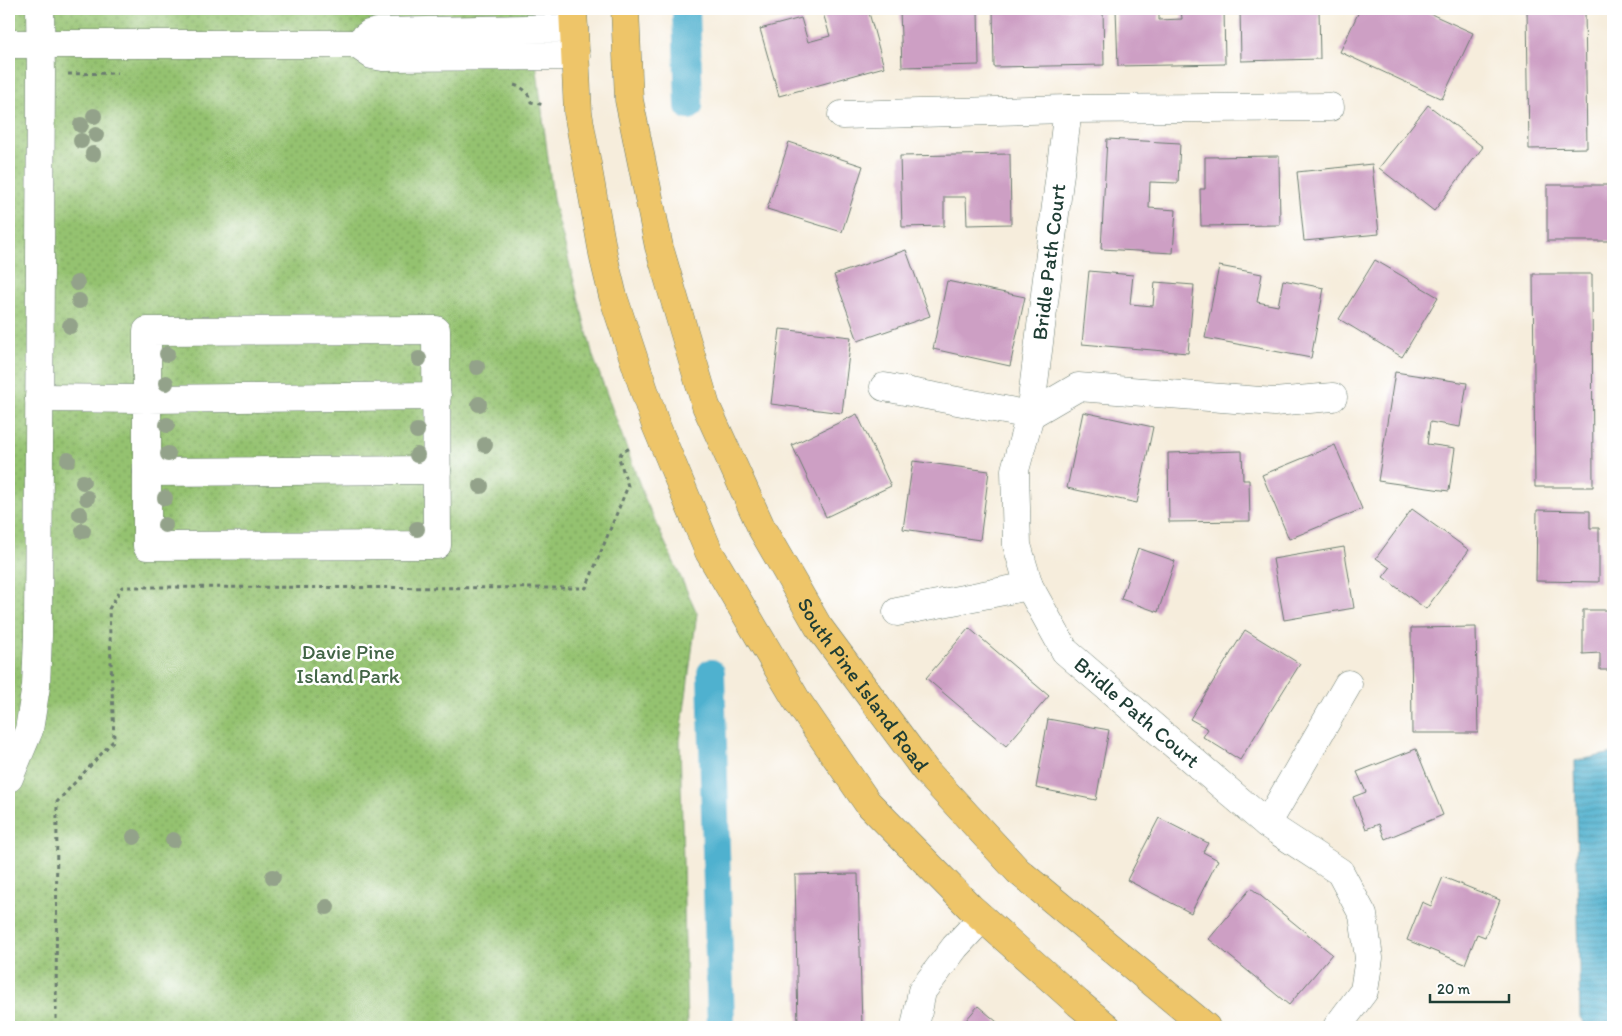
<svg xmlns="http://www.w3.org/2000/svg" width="1622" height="1036" font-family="Itim,sans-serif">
<defs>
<pattern id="park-dots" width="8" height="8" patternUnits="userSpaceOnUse" patternTransform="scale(1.25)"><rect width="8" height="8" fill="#94c270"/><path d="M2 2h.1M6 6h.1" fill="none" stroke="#789f5d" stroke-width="1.8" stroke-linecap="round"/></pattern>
<pattern id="water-rules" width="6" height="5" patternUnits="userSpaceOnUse" patternTransform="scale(1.25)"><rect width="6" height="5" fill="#50b1cf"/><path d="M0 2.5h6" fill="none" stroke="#4291a9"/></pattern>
</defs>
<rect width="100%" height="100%" fill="#fff"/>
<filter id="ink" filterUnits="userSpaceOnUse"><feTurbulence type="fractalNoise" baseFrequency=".02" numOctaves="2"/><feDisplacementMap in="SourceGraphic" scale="10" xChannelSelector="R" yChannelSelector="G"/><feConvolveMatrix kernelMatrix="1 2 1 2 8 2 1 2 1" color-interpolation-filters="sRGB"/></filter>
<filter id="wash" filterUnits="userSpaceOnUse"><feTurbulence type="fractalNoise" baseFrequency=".0096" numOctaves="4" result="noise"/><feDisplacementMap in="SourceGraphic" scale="20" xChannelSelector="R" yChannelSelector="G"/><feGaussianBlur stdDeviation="1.12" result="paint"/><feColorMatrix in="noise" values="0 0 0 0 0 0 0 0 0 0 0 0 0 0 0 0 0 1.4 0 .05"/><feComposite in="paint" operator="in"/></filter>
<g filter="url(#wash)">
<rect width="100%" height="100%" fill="#f6eddc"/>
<!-- park -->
<polygon fill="url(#park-dots)" stroke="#5a8052" points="9,9 532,9 532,30 553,199 593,356 645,499 697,613 680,741 687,1027 9,1027"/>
<!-- water -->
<polygon fill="url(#water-rules)" stroke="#387782" points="1613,753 1613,1027 1586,1027 1580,1017 1575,761"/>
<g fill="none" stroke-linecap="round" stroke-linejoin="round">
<!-- canal -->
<g stroke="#50b1cf" stroke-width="28">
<polyline points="686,9 689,106"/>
<polyline points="711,673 721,1027"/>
</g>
</g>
<g id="blocks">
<!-- building -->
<g fill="#cd9fc4">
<polygon points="827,9 868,9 884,67 779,96 760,29 801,18 808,42 830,36 822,10"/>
<polygon points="900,9 978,9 979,65 902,67"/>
<polygon points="993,9 1103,9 1104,65 994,67"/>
<polygon points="1116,9 1159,9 1159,20 1182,19 1181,9 1224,9 1225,64 1118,66"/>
<polygon points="1240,9 1319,9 1320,59 1241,61"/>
<polygon points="1360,9 1420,9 1473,33 1442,99 1340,52"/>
<polygon points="1527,9 1585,9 1587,148 1529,149"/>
<polygon points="1428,105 1483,147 1434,211 1379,168"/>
<polygon points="1107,139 1180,143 1178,183 1150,182 1149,208 1176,210 1173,253 1101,249"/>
<polygon points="789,142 863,166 842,232 767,209"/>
<polygon points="1010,154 1011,224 967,225 966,197 944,197 944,226 902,227 900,156"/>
<polygon points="1279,156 1280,225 1201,226 1200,189 1205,189 1205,157"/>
<polygon points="1372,164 1379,234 1304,241 1297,172"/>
<rect x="1547" y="185" width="66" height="56"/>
<polygon points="906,250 930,316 858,341 834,275"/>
<polygon points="1375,260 1438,297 1402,357 1339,319"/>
<polygon points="1219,266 1262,274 1257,302 1278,306 1283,280 1324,288 1311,358 1205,338"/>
<polygon points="1089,271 1133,275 1130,304 1153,306 1155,282 1194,285 1188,353 1082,344"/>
<polygon points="1533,274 1592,274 1593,487 1535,487"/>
<polygon points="947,281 1025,297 1010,366 933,349"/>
<polygon points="780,329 851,337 842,413 771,404"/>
<polygon points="1395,372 1467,383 1460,427 1430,422 1427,444 1455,448 1449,491 1378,481"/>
<polygon points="1083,412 1153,427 1137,503 1067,488"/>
<polygon points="857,414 891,486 826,517 792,445"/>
<polygon points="1335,445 1362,509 1289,539 1262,475"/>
<polygon points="1242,451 1243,480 1249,480 1250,521 1169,522 1168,453"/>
<polygon points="913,461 989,471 980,540 903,529"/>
<polygon points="1412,509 1469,550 1426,609 1383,577 1390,568 1376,558"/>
<polygon points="1537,510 1590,511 1590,528 1599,528 1599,582 1536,581"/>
<polygon points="1344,547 1354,608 1284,620 1273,559"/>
<polygon points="1138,548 1175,561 1158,612 1121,599"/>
<polygon points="1583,610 1613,610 1613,670 1600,670 1600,653 1583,654"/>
<polygon points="1476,627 1478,733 1412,733 1411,628"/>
<polygon points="969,628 1049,696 1006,746 926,678"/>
<polygon points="1245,630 1300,664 1240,760 1203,737 1208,729 1190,719"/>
<polygon points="1048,719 1109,730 1096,800 1036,788"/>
<polygon points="1416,749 1443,815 1385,839 1379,824 1366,829 1353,797 1366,792 1357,772"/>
<polygon points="1159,818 1208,843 1203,852 1218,860 1191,913 1127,880"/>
<polygon points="858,874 862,1027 798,1027 795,875"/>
<polygon points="1443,877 1500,900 1485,937 1477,934 1465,964 1407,940 1422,902 1431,906"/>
<polygon points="1251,888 1332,954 1289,1005 1209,939"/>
<polygon points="978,1006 1003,1027 960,1027"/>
</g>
</g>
</g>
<g filter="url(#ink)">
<use href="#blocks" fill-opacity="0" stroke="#6a7b6f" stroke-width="1"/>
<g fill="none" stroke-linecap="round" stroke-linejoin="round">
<defs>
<g id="minor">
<polyline points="9,44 356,44 372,55 383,57 576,56"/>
<polyline points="356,44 369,34 378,32 574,28"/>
<path id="s1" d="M1068 109 1030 415 1015 470 1017 545 1029 586 1065 651 1267 824 1340 872 1363 915 1369 958 1364 991 1337 1027"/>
<polyline points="842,115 1068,109 1330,107"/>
<polyline points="884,387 1030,415 1078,387 1274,402 1333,397"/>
<polyline points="39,398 147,399 147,331 436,330 437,545 147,546 147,399 437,396"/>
<polyline points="147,472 437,470"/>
<polyline points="897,612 1029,586"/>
<polyline points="9,778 29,730 36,686 38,636 41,74 40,9"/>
<polyline points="1267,824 1348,684"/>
<polyline points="915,1027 922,991 955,947 982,918"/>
</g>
<g id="major">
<polyline points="573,9 578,113 604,259 613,296 655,423 709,552 796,699 867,802 970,907 1078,1003 1107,1027"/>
<path id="s2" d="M625 9 629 100 659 247 706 406 762 529 818 626 925 770 1018 871 1206 1027"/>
</g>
</defs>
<!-- minor casing -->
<use href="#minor" stroke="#6a7b6f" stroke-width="29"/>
<!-- major casing -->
<use href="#major" stroke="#6a7b6f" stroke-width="29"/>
<!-- path -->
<g stroke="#6a7b6f" stroke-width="3" stroke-dasharray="4 4" stroke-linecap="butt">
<polyline points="68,74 117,73"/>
<path d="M514 85C524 88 528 92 531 102L544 105"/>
<polyline points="9,269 10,75 12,71"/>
<polyline points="56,1027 57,802 114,740 109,609 122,587 586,588 628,486 619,458 621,453 630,448"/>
</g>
<!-- minor -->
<use href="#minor" stroke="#fff" stroke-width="28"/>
<!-- major -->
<use href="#major" stroke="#eec569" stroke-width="28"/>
</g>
<!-- trees -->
<g fill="#93a28a">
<circle cx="94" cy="116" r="8"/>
<circle cx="81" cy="125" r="8"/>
<circle cx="96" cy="135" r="8"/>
<circle cx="81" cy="141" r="8"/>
<circle cx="93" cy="154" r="8"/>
<circle cx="77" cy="283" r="8"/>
<circle cx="79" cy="301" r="8"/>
<circle cx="70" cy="326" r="8"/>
<circle cx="167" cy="354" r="8"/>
<circle cx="419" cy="359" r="8"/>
<circle cx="477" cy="367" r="8"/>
<circle cx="166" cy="383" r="8"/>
<circle cx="479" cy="404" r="8"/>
<circle cx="167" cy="425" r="8"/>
<circle cx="417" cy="431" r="8"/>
<circle cx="485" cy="445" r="8"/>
<circle cx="168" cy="454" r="8"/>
<circle cx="417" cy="455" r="8"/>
<circle cx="68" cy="460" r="8"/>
<circle cx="83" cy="482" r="8"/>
<circle cx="481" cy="486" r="8"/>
<circle cx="87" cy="498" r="8"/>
<circle cx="165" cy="498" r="8"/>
<circle cx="80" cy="514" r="8"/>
<circle cx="165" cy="525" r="8"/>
<circle cx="417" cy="529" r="8"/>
<circle cx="83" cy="531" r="8"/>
<circle cx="134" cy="837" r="8"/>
<circle cx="173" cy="840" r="8"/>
<circle cx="273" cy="877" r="8"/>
<circle cx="327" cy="907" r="8"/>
</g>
</g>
<g text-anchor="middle" stroke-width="5" stroke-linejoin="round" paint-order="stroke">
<!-- street labels -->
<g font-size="21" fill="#1f3d34" stroke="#fff">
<text transform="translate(1049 262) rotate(-83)" y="7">Bridle Path Court</text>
<text dy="7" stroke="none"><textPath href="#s2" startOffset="728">South Pine Island Road</textPath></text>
<text dy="7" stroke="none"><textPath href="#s1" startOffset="652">Bridle Path Court</textPath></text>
</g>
<!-- park labels -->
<g font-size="21" fill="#426546" stroke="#fff">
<text x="348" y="659">Davie Pine<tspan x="348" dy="24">Island Park</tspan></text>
</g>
</g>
<!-- margin -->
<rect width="1622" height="1036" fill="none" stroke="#fff" stroke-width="30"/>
<!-- scale -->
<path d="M1430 994v8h79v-8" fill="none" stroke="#1f3d34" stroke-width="2.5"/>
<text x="1437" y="994" font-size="15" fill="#1f3d34" stroke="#ffffff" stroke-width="4" paint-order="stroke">20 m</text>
</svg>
